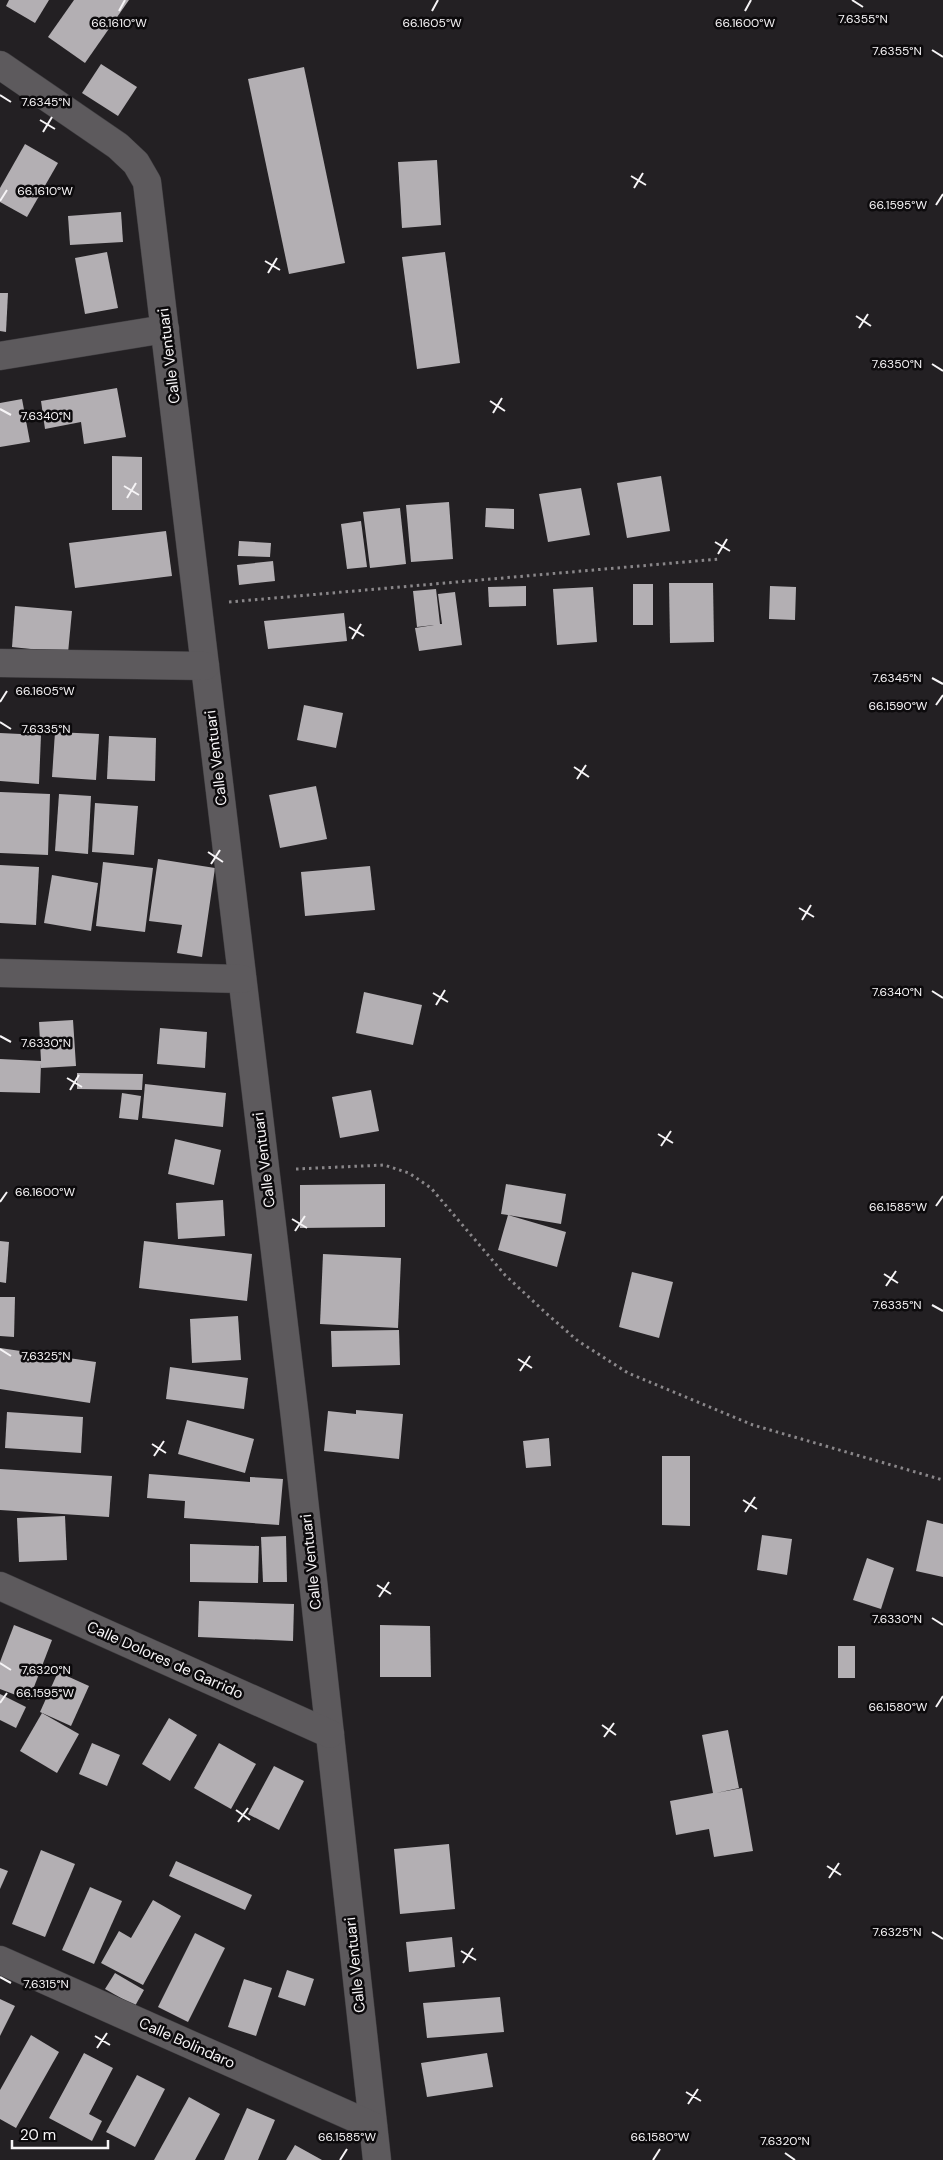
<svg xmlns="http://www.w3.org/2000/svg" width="943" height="2160" font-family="'DM Sans',sans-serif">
<rect width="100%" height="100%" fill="#232023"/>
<!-- building -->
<g fill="#b3afb3">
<polygon points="9,0 49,0 35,23 6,6"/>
<polygon points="74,0 129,0 85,63 48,37"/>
<polygon points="101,64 137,87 118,116 82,93"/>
<polygon points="304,67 345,263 289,274 248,79"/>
<polygon points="25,144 58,163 27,217 0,202 0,188"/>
<polygon points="437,160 441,225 402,228 398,162"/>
<polygon points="121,212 123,242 70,245 68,216"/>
<polygon points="107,252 118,308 85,314 75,258"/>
<polygon points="445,252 460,363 417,369 402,257"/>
<polygon points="0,293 8,293 6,332 0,331"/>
<polygon points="117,388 126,437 84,444 81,422 45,429 41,401"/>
<polygon points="22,399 30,442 0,447 0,403"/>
<polygon points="112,456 142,457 142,510 112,510"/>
<polygon points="661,476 670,531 627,538 617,483"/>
<polygon points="581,488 590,535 548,542 539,494"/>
<polygon points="449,502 453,559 411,562 406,505"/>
<polygon points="400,508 406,564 370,568 363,512"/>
<polygon points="486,508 514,509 514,529 485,527"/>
<polygon points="361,521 367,567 347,569 341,524"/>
<polygon points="166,531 172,576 75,588 69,543"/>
<polygon points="239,541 271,543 270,557 238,556"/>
<polygon points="273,561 275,581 239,585 237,565"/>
<polygon points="669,583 713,583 714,642 670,643"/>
<rect x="633" y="584" width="20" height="41"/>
<polygon points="526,586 526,606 489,607 488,587"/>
<polygon points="770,586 796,587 795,620 769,619"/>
<polygon points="593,587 597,642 557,645 553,589"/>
<polygon points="436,589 440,624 442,624 438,594 455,592 462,645 419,651 415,628 434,625 417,627 413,591"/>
<polygon points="15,606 72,611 68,653 12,647"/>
<polygon points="344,613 347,641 268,649 264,621"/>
<polygon points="304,705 343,713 336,748 297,740"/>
<polygon points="55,732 99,734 96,780 52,777"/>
<polygon points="0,733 41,735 39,784 0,781"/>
<polygon points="109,736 156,738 155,781 107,779"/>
<polygon points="316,786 327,839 280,848 269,795"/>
<polygon points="0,792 50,794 48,855 0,853"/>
<polygon points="59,794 91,796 88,854 55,851"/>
<polygon points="95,803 138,806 134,855 92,852"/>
<polygon points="158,859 215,868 202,957 177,953 182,925 149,921"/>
<polygon points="103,862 153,868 145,932 96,926"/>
<polygon points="0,865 39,867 36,925 0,923"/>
<polygon points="370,866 375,910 305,916 301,872"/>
<polygon points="52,875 98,883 91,931 44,923"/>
<polygon points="364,992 422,1005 413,1045 356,1033"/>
<polygon points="73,1020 76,1066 41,1068 41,1063 40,1093 0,1092 0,1059 41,1061 39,1022"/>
<polygon points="160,1028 207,1032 205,1068 157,1064"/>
<polygon points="77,1073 143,1074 142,1090 77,1089"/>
<polygon points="145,1084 226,1093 223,1127 142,1118"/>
<polygon points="371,1090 379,1131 340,1138 332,1097"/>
<polygon points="122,1093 141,1096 138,1120 119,1118"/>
<polygon points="175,1139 221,1150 214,1185 168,1174"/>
<polygon points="385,1184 385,1227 300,1228 300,1185"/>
<polygon points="506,1184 566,1194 561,1224 508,1215 566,1232 557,1267 498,1250 508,1215 501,1214"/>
<polygon points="223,1200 225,1236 178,1239 176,1203"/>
<polygon points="0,1241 9,1242 6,1283 0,1282"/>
<polygon points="144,1241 252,1254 247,1301 139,1288"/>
<polygon points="323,1254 401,1258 398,1328 320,1324"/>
<polygon points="632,1272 673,1282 659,1338 619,1327"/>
<polygon points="0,1297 15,1297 14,1337 0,1336"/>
<polygon points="238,1316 241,1360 192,1363 190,1319"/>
<polygon points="399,1330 400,1365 332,1367 331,1331"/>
<polygon points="0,1348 96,1362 90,1403 0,1389"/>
<polygon points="170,1367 248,1378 244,1409 166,1399"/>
<polygon points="356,1410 403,1414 399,1459 324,1451 328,1411 356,1414"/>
<polygon points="7,1412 83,1417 81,1453 5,1448"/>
<polygon points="187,1420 254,1439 245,1473 178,1454"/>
<polygon points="549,1438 551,1466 526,1468 523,1441"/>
<polygon points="662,1456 690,1456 690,1526 662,1525"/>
<polygon points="0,1469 112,1476 109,1517 0,1510"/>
<polygon points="149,1474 250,1482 250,1477 283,1479 279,1525 184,1518 185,1501 147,1498"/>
<polygon points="65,1516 67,1560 19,1562 17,1518"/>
<polygon points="927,1520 943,1524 943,1577 916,1571"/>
<polygon points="762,1535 792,1539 787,1575 757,1570"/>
<polygon points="286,1536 287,1582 263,1582 261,1537"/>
<polygon points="190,1544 259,1546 258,1583 190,1582"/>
<polygon points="867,1558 894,1568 881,1609 853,1600"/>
<polygon points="199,1601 294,1604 293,1641 198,1637"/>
<polygon points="14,1625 52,1640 29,1700 0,1689 0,1662"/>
<polygon points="380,1625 430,1626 431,1677 380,1677"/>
<rect x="838" y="1646" width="17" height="32"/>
<polygon points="58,1672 89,1686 71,1726 40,1712"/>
<polygon points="0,1694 26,1707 16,1728 0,1720"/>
<polygon points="42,1713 79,1734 57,1773 20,1751"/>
<polygon points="169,1718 197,1735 170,1781 142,1764"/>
<polygon points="728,1730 739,1788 716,1793 742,1788 753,1851 714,1857 709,1829 676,1835 670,1801 713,1793 702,1735"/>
<polygon points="92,1743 120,1755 107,1786 79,1774"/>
<polygon points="219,1743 256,1764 231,1809 194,1788"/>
<polygon points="274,1766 304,1781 279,1830 248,1814"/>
<polygon points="449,1844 455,1909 400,1914 394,1849"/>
<polygon points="41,1850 75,1864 45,1937 12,1924"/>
<polygon points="176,1861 252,1895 245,1910 169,1876"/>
<polygon points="0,1868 8,1871 0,1889"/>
<polygon points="90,1887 122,1901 94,1964 62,1950"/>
<polygon points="153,1900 181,1916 143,1985 101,1963 119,1931 131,1938"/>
<polygon points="195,1933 225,1948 188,2022 158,2007"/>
<polygon points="452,1937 455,1967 409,1972 406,1942"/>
<polygon points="287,1970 314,1979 305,2006 278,1997"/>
<polygon points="115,1973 144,1990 135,2006 105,1989"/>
<polygon points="244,1979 272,1988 256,2036 228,2027"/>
<polygon points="500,1997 504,2032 427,2038 423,2003"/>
<polygon points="0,1999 15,2006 0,2036"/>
<polygon points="31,2035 59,2052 16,2128 0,2119 0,2090"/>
<polygon points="84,2053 113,2068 89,2114 102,2121 92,2141 49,2118"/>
<polygon points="487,2053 493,2087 427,2097 421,2063"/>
<polygon points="137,2075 165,2089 135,2147 106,2132"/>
<polygon points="189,2097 220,2114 195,2160 154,2160"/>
<polygon points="247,2108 275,2120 258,2160 224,2160"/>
<polygon points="295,2145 322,2160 286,2160"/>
</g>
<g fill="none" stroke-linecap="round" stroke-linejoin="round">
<defs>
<g id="minor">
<polyline points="0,65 118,146 136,163 147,182 295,1418 377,2160"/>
<polyline points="0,356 165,329"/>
<polyline points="0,663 205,666"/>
<polyline points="0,973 242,979"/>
<polyline points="0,1586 330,1734"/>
<polyline points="0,1960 373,2126"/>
</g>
</defs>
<!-- minor casing -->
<use href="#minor" stroke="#3f3d40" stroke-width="29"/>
<!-- path -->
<g stroke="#8a878a" stroke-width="3" stroke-dasharray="2.5 4" stroke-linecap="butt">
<polyline points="229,602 719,559"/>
<polyline points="296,1169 384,1165 409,1173 431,1188 505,1275 547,1314 578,1341 628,1373 753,1425 943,1480"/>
</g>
<!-- minor -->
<use href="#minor" stroke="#5d5a5d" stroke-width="28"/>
</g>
<!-- ticks -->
<path fill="none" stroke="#f6f4f6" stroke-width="2" d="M852 0 863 7M119 11 125 0M432 11 438 0M745 11 751 0M932 50 943 57M0 95 11 102M40 120 55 129M43 132 52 117M631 176 646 185M634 188 643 173M0 201 7 190M936 205 943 194M265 261 280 270M268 273 277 258M856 316 871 326M859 328 868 314M932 364 943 371M490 401 505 411M0 409 11 415M493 413 502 398M124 486 139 495M127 498 136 483M715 542 730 551M718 554 727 539M349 627 364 636M352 639 361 624M932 678 943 684M0 702 7 691M936 705 943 695M0 722 11 729M574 767 589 777M577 779 586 765M208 852 223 862M211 864 220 850M799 908 814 917M802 920 811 905M932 991 943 998M433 993 448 1002M436 1005 445 990M0 1036 11 1042M67 1078 82 1087M70 1090 79 1075M658 1134 673 1143M661 1146 671 1131M0 1202 7 1192M936 1206 943 1196M292 1219 307 1228M295 1231 305 1216M884 1274 898 1283M886 1286 896 1271M932 1305 943 1311M0 1349 11 1356M518 1359 532 1368M520 1371 530 1356M152 1444 166 1453M154 1456 164 1441M743 1500 757 1509M745 1512 755 1497M377 1585 391 1594M379 1597 389 1582M932 1618 943 1625M0 1663 11 1670M0 1703 7 1693M936 1707 943 1696M602 1725 616 1735M604 1737 614 1723M236 1810 250 1820M238 1822 248 1808M827 1866 841 1875M829 1878 839 1863M932 1932 943 1939M461 1951 476 1960M463 1963 473 1948M0 1977 11 1983M95 2036 110 2045M97 2048 107 2033M686 2092 701 2101M688 2104 698 2089M785 2153 795 2160M340 2160 347 2149M653 2160 660 2149"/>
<g text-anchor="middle" stroke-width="5" stroke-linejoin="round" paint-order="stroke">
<!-- street labels -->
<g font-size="15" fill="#f6f4f6" stroke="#0c0a0c">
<text transform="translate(169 356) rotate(-97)" y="5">Calle Ventuari</text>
<text transform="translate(216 758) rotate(-97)" y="5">Calle Ventuari</text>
<text transform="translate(264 1160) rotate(-97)" y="5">Calle Ventuari</text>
<text transform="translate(311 1562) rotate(-96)" y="5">Calle Ventuari</text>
<text transform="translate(165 1660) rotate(24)" y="5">Calle Dolores de Garrido</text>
<text transform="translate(355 1965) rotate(-96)" y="5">Calle Ventuari</text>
<text transform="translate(187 2043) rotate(24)" y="5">Calle Bolindaro</text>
</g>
</g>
<g font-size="12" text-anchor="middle" fill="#f6f4f6" stroke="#0c0a0c" stroke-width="5" stroke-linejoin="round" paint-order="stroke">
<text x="863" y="23">7.6355°N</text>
<text x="119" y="27">66.1610°W</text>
<text x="432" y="27">66.1605°W</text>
<text x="745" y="27">66.1600°W</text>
<text x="897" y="55">7.6355°N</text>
<text x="46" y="106">7.6345°N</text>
<text x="45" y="195">66.1610°W</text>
<text x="898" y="209">66.1595°W</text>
<text x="897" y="368">7.6350°N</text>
<text x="46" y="420">7.6340°N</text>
<text x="897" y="682">7.6345°N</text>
<text x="45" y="695">66.1605°W</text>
<text x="898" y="710">66.1590°W</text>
<text x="46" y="733">7.6335°N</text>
<text x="897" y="996">7.6340°N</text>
<text x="46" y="1047">7.6330°N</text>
<text x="45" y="1196">66.1600°W</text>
<text x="898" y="1211">66.1585°W</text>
<text x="897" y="1309">7.6335°N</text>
<text x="46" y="1360">7.6325°N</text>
<text x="897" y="1623">7.6330°N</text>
<text x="46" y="1674">7.6320°N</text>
<text x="45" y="1697">66.1595°W</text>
<text x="898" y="1711">66.1580°W</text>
<text x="897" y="1936">7.6325°N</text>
<text x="46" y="1988">7.6315°N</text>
<text x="347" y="2141">66.1585°W</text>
<text x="660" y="2141">66.1580°W</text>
<text x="785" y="2145">7.6320°N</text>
</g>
<!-- scale -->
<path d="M12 2140v8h96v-8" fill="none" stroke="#f6f4f6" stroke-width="2.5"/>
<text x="20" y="2140" font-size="15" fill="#f6f4f6" stroke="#0c0a0c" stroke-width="4" paint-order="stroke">20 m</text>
</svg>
